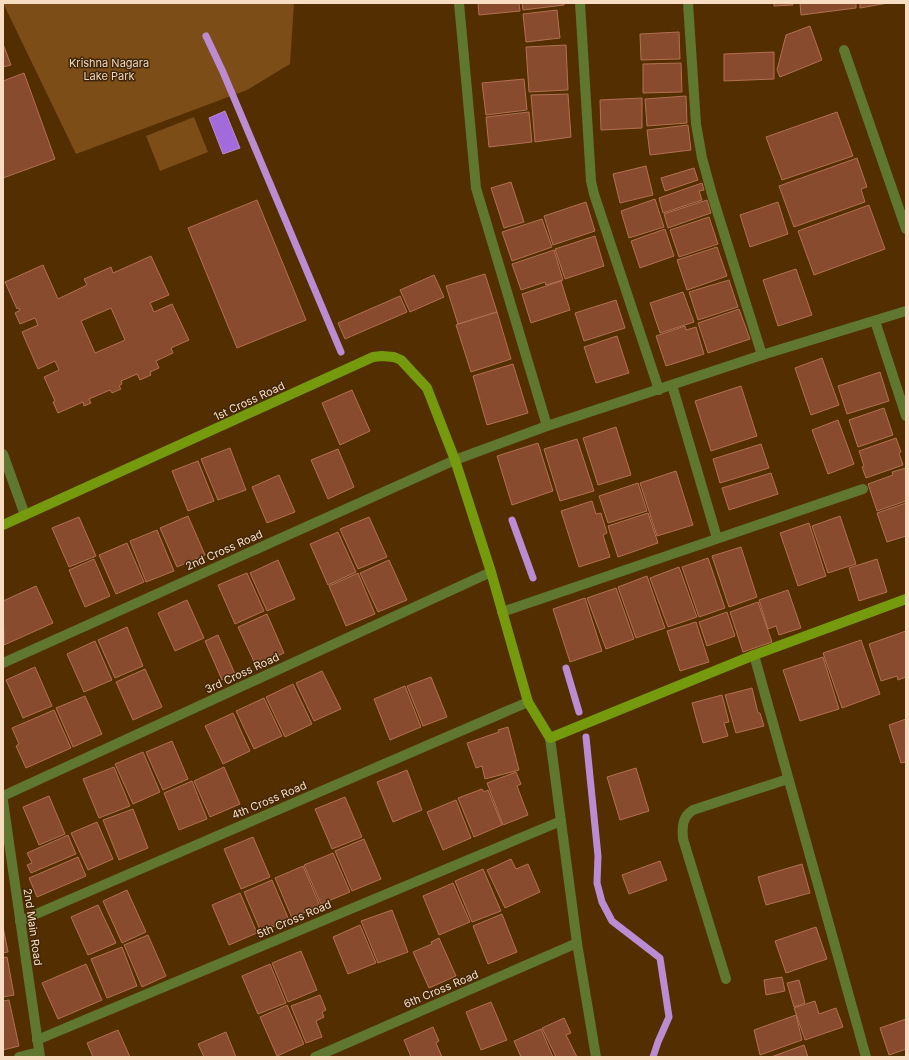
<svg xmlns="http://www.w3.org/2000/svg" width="909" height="1060" font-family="Inter,sans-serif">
<rect width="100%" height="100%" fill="#522e00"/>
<!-- green -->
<g fill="#7c4d16">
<polygon points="3,3 294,3 290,64 247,90 76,154"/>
<polygon points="194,117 208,152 160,171 146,136"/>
</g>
<!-- water -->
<polygon fill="#a26ada" stroke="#bc8cd3" points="225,111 240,148 223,154 209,118"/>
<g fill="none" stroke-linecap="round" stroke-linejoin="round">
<!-- stream -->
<g stroke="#bc8cd3" stroke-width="7">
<polyline points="206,36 223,72 341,352"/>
<polyline points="512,520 533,578"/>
<polyline points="566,668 579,712"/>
<polyline points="586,737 598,856 597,883 602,902 612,921 660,958 669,1017 658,1042 653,1057"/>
</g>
</g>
<!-- building -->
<g fill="#894b2e" stroke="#b27052" fill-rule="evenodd">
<polygon points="478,3 519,3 520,11 479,15"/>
<polygon points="522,3 564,3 564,5 523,10"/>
<polygon points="774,3 793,3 793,5 774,6"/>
<polygon points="800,3 856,3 856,8 801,15"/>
<polygon points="860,3 888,3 860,8"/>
<polygon points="557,10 560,38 526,42 523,14"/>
<polygon points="810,26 822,60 780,77 777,70 786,35"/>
<polygon points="679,32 680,59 641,60 640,34"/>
<polygon points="3,44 11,65 3,67"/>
<polygon points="566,45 568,90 529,92 526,47"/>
<polygon points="774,52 774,79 724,81 724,54"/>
<polygon points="681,63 682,92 643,93 643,64"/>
<polygon points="24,73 55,159 3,178 3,81"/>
<polygon points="524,79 527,110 486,115 482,83"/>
<polygon points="568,94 571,137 535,142 531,95"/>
<polygon points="686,96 687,123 647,126 645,99"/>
<polygon points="642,98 642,128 601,130 600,100"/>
<polygon points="529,112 532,142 489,147 486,117"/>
<polygon points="837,112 853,156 782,180 766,137"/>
<polygon points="688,125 691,150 650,155 647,130"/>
<polygon points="857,158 867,187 861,189 865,202 794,227 779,186"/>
<polygon points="646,166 653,195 620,203 613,174"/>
<polygon points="694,168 698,180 665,191 661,178"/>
<polygon points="511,182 524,222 504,228 491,188"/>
<polygon points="702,183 704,190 699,191 702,200 663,213 659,198"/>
<polygon points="655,199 664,227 629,238 621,211"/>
<polygon points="257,200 306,320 237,348 188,228"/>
<polygon points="707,200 711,213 668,228 664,214"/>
<polygon points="586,202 595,231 553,245 544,216"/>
<polygon points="778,202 788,234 750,247 740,215"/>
<polygon points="869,205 885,249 814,275 798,231"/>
<polygon points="709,217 718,244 679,257 670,230"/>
<polygon points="542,219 552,247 512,261 502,232"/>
<polygon points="665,229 674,256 640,268 631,241"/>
<polygon points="595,236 604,266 565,279 555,249"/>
<polygon points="717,247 727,276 687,290 677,260"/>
<polygon points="554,250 563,280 546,285 545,282 521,290 512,264"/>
<path d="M151 256 169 295 150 303 154 312 172 304 189 340 171 348 173 353 156 361 159 368 150 372 151 375 140 380 137 374 121 381 122 384 119 386 121 389 112 393 110 390 89 399 91 403 84 406 83 402 58 413 53 402 55 401 44 377 59 370 55 361 38 369 22 332 38 325 35 318 20 324 15 313 20 310 19 308 17 309 5 282 43 265 58 299 87 285 84 279 111 267 113 273ZM111 308 125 340 95 353 81 321Z"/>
<polygon points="796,269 812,315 778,326 763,280"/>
<polygon points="485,274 497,312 458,324 446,286"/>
<polygon points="434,275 444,297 410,312 400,290"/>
<polygon points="729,280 738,307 698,320 689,292"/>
<polygon points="561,281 570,310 531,323 522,294"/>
<polygon points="683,292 694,322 660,333 650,303"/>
<polygon points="400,296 407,312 345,339 338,323"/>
<polygon points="616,300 625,328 584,341 575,313"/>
<polygon points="739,309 750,339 708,353 698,323"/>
<polygon points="497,312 511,359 471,372 456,325"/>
<polygon points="685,326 686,330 696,327 704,354 666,366 656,336"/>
<polygon points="617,336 629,373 596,383 584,347"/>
<polygon points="822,358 839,405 811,415 795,368"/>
<polygon points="513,364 528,413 487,425 473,376"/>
<polygon points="880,372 889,401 847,414 838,386"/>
<polygon points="741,386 757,436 711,451 695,401"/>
<polygon points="352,390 370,431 340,445 322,403"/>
<polygon points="884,408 893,435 858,447 849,420"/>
<polygon points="838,420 854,464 828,474 812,430"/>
<polygon points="616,427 631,475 598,485 583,438"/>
<polygon points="896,438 901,452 899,453 903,465 866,478 862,467 864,466 859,451"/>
<polygon points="577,439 594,491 560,501 544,449"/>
<polygon points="538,443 553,491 512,505 497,456"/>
<polygon points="761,444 769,468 720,483 713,459"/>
<polygon points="230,448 246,490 218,500 201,459"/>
<polygon points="338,449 354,487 328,499 311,460"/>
<polygon points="198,461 214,501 188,511 172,471"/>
<polygon points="906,468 906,501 877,511 868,484 893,475 892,472"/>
<polygon points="676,471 693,525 657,536 640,483"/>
<polygon points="771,473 778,494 729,510 722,488"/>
<polygon points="279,475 295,512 267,523 252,487"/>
<polygon points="638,483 647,511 608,523 599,496"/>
<polygon points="592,501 596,514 601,513 607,533 603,535 610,557 579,567 561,511"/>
<polygon points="906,503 906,536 887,542 877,513"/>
<polygon points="648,513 658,543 618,557 608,526"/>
<polygon points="188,516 205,555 177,567 160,528"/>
<polygon points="840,516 856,564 828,573 812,526"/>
<polygon points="79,517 96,556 69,567 52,528"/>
<polygon points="369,517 387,557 358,569 340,529"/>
<polygon points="809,523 826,576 798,586 780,533"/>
<polygon points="157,530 174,571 146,582 130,541"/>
<polygon points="338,532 356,572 328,585 310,544"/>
<polygon points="127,543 144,582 116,594 99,555"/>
<polygon points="741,547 757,597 729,607 712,556"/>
<polygon points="708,558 725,608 699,617 682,567"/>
<polygon points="94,559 110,596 85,607 69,570"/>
<polygon points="877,559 887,592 859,601 849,568"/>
<polygon points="278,560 295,599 267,611 250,573"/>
<polygon points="389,560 407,600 378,612 360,573"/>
<polygon points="679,567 697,617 668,627 650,578"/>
<polygon points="247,573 264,611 235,624 218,585"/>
<polygon points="358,573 375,614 346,626 329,586"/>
<polygon points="647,576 665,628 636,638 618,587"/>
<polygon points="36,586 53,623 4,645 3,601"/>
<polygon points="616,588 634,639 606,649 587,598"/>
<polygon points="788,590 801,628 779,635 776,626 768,629 759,600"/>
<polygon points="585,598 602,651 570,662 553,609"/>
<polygon points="187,600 204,638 175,651 158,613"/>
<polygon points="758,602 772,642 743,652 730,612"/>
<polygon points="727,612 735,636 707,646 699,622"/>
<polygon points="267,614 284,653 256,666 238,627"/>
<polygon points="696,622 709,662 680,671 667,631"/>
<polygon points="127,627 143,666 115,678 98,640"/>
<polygon points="906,631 906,677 898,680 897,676 881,681 869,644"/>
<polygon points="218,635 235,674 222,680 205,641"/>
<polygon points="861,640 880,694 842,708 823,653"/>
<polygon points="95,641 112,680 84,692 67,654"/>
<polygon points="823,657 839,709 800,721 783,670"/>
<polygon points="35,667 52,706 23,718 6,680"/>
<polygon points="145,669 162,707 133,720 116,682"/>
<polygon points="322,671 341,709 314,721 296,683"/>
<polygon points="431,677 447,717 423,726 407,686"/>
<polygon points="293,684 312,724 285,737 266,697"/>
<polygon points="405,686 421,727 390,740 374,699"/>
<polygon points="752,688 758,713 760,713 764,726 736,733 725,695"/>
<polygon points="722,695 729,722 724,723 728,736 703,743 692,703"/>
<polygon points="85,696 102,734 73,747 56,708"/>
<polygon points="264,698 282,736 254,749 236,711"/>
<polygon points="54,710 71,748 26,768 16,746 19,744 12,728"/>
<polygon points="233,713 250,751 223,764 205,726"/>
<polygon points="906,719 906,762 901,763 889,725"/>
<polygon points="508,727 519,770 485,779 482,766 476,768 467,743 499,732 498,730"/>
<polygon points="172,741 188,779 163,790 146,752"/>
<polygon points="143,752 160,792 133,804 115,764"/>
<polygon points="114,767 130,806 99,818 83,779"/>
<polygon points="224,767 240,804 210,817 194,781"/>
<polygon points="636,768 649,811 620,820 607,777"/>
<polygon points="407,770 422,810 393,822 377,782"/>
<polygon points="516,772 521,784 517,786 528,815 503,825 487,783"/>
<polygon points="192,781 207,819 179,830 164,793"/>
<polygon points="482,789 484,792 488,790 502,825 474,837 458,798"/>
<polygon points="49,796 65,834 39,845 23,807"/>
<polygon points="345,797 362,837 332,849 315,809"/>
<polygon points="456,800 471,838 443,850 427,812"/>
<polygon points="133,809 148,848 119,860 103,820"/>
<polygon points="97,822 113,859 88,870 71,833"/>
<polygon points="68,835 76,854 31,873 27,865 32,863 27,853"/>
<polygon points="253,837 270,877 241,889 224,849"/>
<polygon points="364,839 381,879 352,891 335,851"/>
<polygon points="333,853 350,892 321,904 304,865"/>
<polygon points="78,857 86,876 37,897 29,878"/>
<polygon points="511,859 516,869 528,864 540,892 505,908 487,870"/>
<polygon points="660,861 667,880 629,894 622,875"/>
<polygon points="802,864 810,893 766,905 758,877"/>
<polygon points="303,866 320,906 292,918 275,878"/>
<polygon points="483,869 501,911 472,922 455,881"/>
<polygon points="272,880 289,920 261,932 244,892"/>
<polygon points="453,883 470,922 439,935 423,896"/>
<polygon points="127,890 146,932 122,943 103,901"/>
<polygon points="240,893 257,933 229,945 212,905"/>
<polygon points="98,905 116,943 88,955 71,917"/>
<polygon points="392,910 408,952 378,963 361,921"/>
<polygon points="502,914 517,952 488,964 473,926"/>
<polygon points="360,925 376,963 348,974 333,937"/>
<polygon points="3,927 8,952 3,953"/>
<polygon points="816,927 827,959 786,973 775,941"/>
<polygon points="148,935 166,976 142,987 124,945"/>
<polygon points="439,938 456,976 429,988 413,952 432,944 431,942"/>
<polygon points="122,947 137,986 107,998 91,959"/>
<polygon points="301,951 317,990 288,1002 272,963"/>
<polygon points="7,957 14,995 3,997 3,958"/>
<polygon points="86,964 102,1000 58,1019 42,983"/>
<polygon points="270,964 286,1003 258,1014 242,976"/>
<polygon points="782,977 785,991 766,995 764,980"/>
<polygon points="799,980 805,1003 794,1007 787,983"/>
<polygon points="320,995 326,1010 322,1012 324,1017 316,1021 322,1037 306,1043 291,1006"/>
<polygon points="9,1000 19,1046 3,1050 3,1001"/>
<polygon points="815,1001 819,1014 836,1008 843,1027 805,1040 794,1008"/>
<polygon points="491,1002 507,1040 481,1050 466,1012"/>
<polygon points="287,1005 304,1044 277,1056 260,1017"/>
<polygon points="796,1015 802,1040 760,1055 754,1030"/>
<polygon points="564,1018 571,1033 566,1035 577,1057 556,1057 542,1028"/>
<polygon points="906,1019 906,1049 889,1055 880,1028"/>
<polygon points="433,1027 439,1041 436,1043 442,1057 411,1057 404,1040"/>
<polygon points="541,1029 553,1057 521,1057 514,1041"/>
<polygon points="118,1030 130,1057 93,1057 87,1043"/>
<polygon points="226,1032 236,1057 204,1057 198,1044"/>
<polygon points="804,1045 808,1057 771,1057"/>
</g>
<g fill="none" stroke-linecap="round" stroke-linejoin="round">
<!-- street -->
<g stroke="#5f772f" stroke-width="10">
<polyline points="459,3 476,188 547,426"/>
<polyline points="580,3 591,181 594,194 659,390"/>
<polyline points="688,3 696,124 702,158 713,198 762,355"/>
<polyline points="844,50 906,229"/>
<polyline points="875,321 906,416"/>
<polyline points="672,385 717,538"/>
<polyline points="3,454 25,515"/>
<polyline points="502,612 863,489"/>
<polyline points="754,655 866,1057"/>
<polyline points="3,663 455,460 547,426 762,355 906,311"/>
<polyline points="550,738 577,943 596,1057"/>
<polyline points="3,796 491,572"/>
<polyline points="3,801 40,1057"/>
<polyline points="20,921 528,702"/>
<path d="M726 979 683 839C682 827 682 817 693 810L788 779"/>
<polyline points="37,1040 561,821"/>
<polyline points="19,1057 39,1052"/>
<polyline points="315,1057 577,943"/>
</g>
<!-- secondary -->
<polyline stroke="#759a0e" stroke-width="10" points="3,525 373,357 382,356 394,357 401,360 427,388 455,460 491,572 528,702 550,738 754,655 906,599"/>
</g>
<g text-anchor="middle" stroke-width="3" stroke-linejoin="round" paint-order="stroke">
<!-- park labels -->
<g font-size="11" fill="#edd5bf" stroke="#41270a">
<text x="109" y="67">Krishna Nagara<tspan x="109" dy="13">Lake Park</tspan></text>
</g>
<!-- street labels -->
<g font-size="11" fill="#f9ddc2" stroke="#41270a">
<text transform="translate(249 401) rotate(-25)" y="4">1st Cross Road</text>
<text transform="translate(224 550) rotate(-24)" y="4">2nd Cross Road</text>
<text transform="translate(242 673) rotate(-25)" y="4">3rd Cross Road</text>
<text transform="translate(269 800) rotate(-23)" y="4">4th Cross Road</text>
<text transform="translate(294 919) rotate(-23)" y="4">5th Cross Road</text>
<text transform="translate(33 927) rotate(82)" y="4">2nd Main Road</text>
<text transform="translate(441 989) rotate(-23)" y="4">6th Cross Road</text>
</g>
</g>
<!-- border -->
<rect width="909" height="1060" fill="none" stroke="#f9ddc2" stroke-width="8"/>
</svg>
